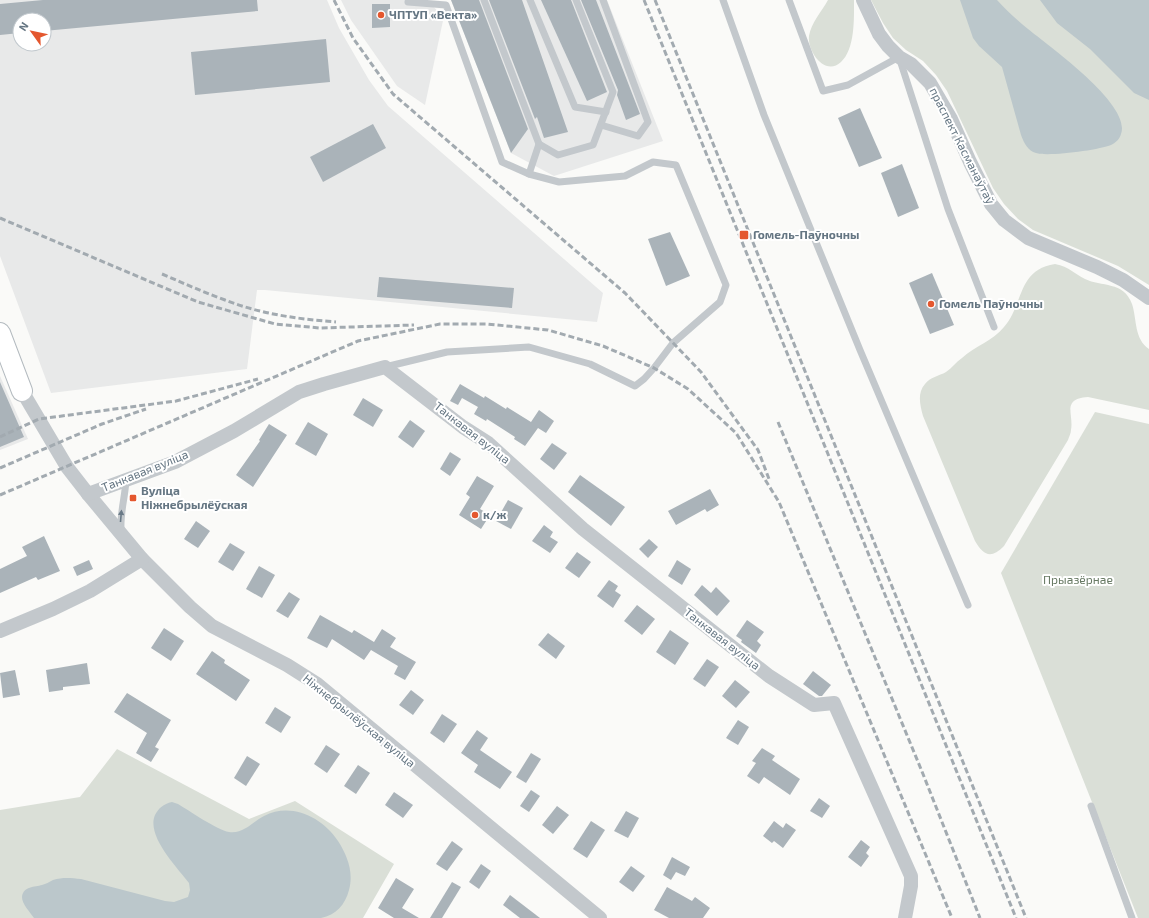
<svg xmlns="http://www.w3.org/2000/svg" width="1149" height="918" font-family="'Exo 2',sans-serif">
<rect width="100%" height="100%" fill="#fafaf8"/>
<!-- built -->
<g fill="#e8e9e9" fill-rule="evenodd">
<path d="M0 0H327L339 28 369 80 388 106 603 293 597 322 265 290H257L247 369 51 393 0 256ZM20 20H44V44H20Z"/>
<polygon points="341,0 425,0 444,16 425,105 397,86 351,20"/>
<polygon points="451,0 607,0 663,141 554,176 511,153"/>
<polygon points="0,376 28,439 0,450"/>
</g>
<!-- green -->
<g fill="#dadfd7">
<path d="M828 0H854V2C854 19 855 49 841 62 825 77 807 51 809 36 811 23 822 11 828 0Z"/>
<polygon points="871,0 1149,0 1149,285 1118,266 1033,230 1018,219 1004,204 993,188 947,91 936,75 923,61 906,50 893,38 883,23"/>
<path d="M1055 264C1070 267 1073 273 1085 279 1101 287 1124 281 1132 304 1137 319 1134 339 1149 349V410L1088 397C1061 399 1074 414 1071 430 1071 433 1069 437 1068 440L1004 546C991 559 984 556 975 541L923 416C920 405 917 393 925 384 930 377 939 376 946 372 952 368 956 362 962 358 975 346 993 341 1004 327 1024 304 1017 270 1055 264Z"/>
<polygon points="1095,412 1149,424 1149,918 1138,918 1001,573"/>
<polygon points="117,749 249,819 295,801 394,864 363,918 0,918 0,810 80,797"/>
</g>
<!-- water -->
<g fill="#bbc7cb">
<path d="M960 0H997C1007 11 1017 20 1028 29 1049 46 1132 105 1121 134 1120 139 1115 143 1111 145 1099 150 1047 157 1036 153 1028 151 1024 143 1021 135L1002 67 979 46 973 38Z"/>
<polygon points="1040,0 1149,0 1149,100 1134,93 1090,49 1057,23"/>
<path d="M172 802 178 804C190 811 217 830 229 832 244 834 252 822 264 816 291 802 322 817 338 841 347 855 354 872 349 890 345 905 336 915 321 918H34C30 912 22 904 22 897 23 886 35 887 42 885 46 884 49 882 53 880 63 877 71 878 81 879L165 901 174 902 188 897 190 890 189 883C177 867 146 836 155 815 159 808 163 804 172 802Z"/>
</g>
<!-- building -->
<g fill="#aab3b9">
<polygon points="43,0 257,0 258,11 44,31 44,20 20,20 20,33 0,35 0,4"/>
<polygon points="451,0 479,0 528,129 511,153"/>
<polygon points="489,0 522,0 568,132 544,138 537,117 535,119"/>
<polygon points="541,0 571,0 607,92 587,101"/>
<polygon points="581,0 596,0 640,114 626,120 617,95 618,90"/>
<polygon points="372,4 390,4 390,27 372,28"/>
<polygon points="326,39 330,82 195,95 191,52"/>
<polygon points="860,108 882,158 859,167 838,118"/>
<polygon points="373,124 386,148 323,182 310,157"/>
<polygon points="902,164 919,208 898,217 881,173"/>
<polygon points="670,232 690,276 666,286 648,239"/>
<polygon points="932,273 954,325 930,334 909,283"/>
<polygon points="379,277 514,288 512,308 377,297"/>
<polygon points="0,382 24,437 0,447"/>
<polygon points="460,384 484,398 485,396 506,409 507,407 531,422 539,410 554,421 546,433 538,428 525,446 514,439 515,437 487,419 486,421 474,414 478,407 462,398 458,405 450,401"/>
<polygon points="363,398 383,410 373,427 353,415"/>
<polygon points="410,420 425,431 413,448 398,437"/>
<polygon points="308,422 328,434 316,456 295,444"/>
<polygon points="269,424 287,435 253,487 236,475 260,441 259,440"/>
<polygon points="552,443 567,453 554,470 540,459"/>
<polygon points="450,452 461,459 450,476 440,469"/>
<polygon points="580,475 625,507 611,526 568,492"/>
<polygon points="477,476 494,486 480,509 490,515 481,529 459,515 470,497 466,494"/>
<polygon points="710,489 719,505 707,512 705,509 676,525 668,511"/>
<polygon points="508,500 523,508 511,529 496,521"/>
<polygon points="196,521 210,531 198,548 184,539"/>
<polygon points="544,525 553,532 550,537 558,542 550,553 532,541"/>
<polygon points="44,536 60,571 38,580 36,577 0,593 0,569 27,556 22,547"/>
<polygon points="649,539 658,547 648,558 639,549"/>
<polygon points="230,543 245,552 233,571 218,562"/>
<polygon points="577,552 591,562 579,578 565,568"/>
<polygon points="89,560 93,569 77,576 73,567"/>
<polygon points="677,560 691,569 682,585 668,576"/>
<polygon points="259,566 275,575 262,598 246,589"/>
<polygon points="609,580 618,586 615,591 621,595 613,608 597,596"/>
<polygon points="702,585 711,593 716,587 730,601 717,616 694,595"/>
<polygon points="289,592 300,599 288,618 276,611"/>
<polygon points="637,605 655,619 642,635 624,621"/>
<polygon points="320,615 352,633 354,630 374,642 382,629 396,638 390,647 416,662 405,680 394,674 398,666 371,650 364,660 332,639 327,648 307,638"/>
<polygon points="747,620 764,632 757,641 761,645 756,653 741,642 742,640 736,636"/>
<polygon points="164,628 184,641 171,661 151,648"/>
<polygon points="670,630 689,643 675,665 656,652"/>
<polygon points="548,633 565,646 556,659 538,645"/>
<polygon points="212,651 225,660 224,663 250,680 236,701 196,674"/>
<polygon points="707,659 719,667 705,687 693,679"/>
<polygon points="87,663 90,684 63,687 63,690 49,692 46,670"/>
<polygon points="15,670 20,695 3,698 0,673"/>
<polygon points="813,671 831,685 822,696 819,696 803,684"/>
<polygon points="735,680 750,692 736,708 722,696"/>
<polygon points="411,690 424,700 413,715 399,705"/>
<polygon points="127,693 171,720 155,747 159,749 151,762 136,753 147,733 114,712"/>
<polygon points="275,707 291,717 281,733 265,723"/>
<polygon points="442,714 457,724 444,743 430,733"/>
<polygon points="738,720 749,727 738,745 726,738"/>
<polygon points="477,730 488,738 480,750 512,772 500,789 474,772 478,765 461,753"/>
<polygon points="326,745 340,754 327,773 314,764"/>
<polygon points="762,748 775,756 772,760 800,779 790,795 764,777 759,784 747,776 756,763 752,761"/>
<polygon points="531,753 541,759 526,783 516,777"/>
<polygon points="247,756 260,764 246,786 234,778"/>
<polygon points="358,765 370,773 356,794 344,786"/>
<polygon points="531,790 540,796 529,812 520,806"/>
<polygon points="394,792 413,805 403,818 385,805"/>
<polygon points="819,798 830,806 822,818 810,811"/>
<polygon points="557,806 569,815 553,834 542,825"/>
<polygon points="626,811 639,818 628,838 614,831"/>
<polygon points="591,821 605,830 587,858 573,849"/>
<polygon points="774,821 783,828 786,823 796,830 783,848 774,841 772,843 763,836"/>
<polygon points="861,840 870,847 866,853 869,856 861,867 848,857"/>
<polygon points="452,841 463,849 447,871 436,864"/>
<polygon points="672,857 690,867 685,876 676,872 671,880 663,875"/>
<polygon points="481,864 491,871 479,889 469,882"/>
<polygon points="631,866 645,876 633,892 619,882"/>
<polygon points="396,878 414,889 402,908 419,918 394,918 378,908"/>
<polygon points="452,882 461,887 442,918 430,918"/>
<polygon points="667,887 692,901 695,897 710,908 703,918 669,918 654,910"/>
<polygon points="510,895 540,918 520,918 503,905"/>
</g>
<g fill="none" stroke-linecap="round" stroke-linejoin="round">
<defs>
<polyline id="secondary" points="0,333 22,391"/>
</defs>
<!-- secondary casing -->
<use href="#secondary" stroke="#b3babf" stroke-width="22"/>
<!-- lane -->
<g stroke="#c3c8cc" stroke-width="7">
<polyline points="484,0 539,144 529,174"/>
<polyline points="530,0 575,107 606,112"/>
<polyline points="723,0 764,115 860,350 968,605"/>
<polyline points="789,0 823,91 848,85 899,57 948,209 994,327"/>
<polyline points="601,125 638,136 648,122 603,0"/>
<polyline points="539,144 558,155 593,145 613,92 576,0"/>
<polyline points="385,367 447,352 529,347 590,364 635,386 644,379 654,368 673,343 720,302 726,285 676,165 653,162 625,176 559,182 529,174 502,162 446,5 408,2"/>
<path d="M121 531C120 512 125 498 126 480"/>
<polyline points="1091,806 1132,918"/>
</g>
<!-- street -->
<g stroke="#c3c8cc" stroke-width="14">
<polyline points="863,0 879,34 888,46 899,57 911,64 930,83 951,119 970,162 991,204 1004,220 1028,238 1097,267 1123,280 1149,298"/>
<polyline points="22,391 67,467 88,494 142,559 190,607 212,626 287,665 317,684 600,918"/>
<polyline points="88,494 175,462 234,431 299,392 324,384 385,367 463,427 488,443 583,529 769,676 814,705 834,703 911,876 911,886 905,918"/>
<polyline points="0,631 53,609 90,591 142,559"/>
</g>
<!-- secondary -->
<use href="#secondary" stroke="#fff" stroke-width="20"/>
<!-- rail -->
<g stroke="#a2aab0" stroke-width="3" stroke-dasharray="6 3" stroke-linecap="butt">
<polyline points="334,0 353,38 393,94 625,293 701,372 758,450 769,479"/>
<polyline points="644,0 1016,918"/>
<polyline points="655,0 1026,918"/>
<polyline points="0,218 198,302 275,324 320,328 414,325"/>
<path d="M162 274C183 283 203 292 225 300 260 314 298 319 336 322"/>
<polyline points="778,422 923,774 980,918"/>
<polyline points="0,437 39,419 176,401 258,379"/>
<polyline points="0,468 102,424 146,409"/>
<polyline points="0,495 358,341 440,324 487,324 548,330 603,346 654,368 688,389 736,433 779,502 952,918"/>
</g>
</g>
<!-- one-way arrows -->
<defs><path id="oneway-solid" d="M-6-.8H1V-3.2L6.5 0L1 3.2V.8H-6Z"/></defs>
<use fill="#6a7a87" href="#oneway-solid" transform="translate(121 516) rotate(-85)"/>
<!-- markers -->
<g fill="#e4572e" stroke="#fff" stroke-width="1.5">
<circle cx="381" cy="15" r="4"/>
<rect x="739" y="230" width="10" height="10" rx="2"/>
<circle cx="931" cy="304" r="4"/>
<rect x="129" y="494" width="8" height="8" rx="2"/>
<circle cx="475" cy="515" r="4"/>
</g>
<g text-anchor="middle" stroke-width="4" stroke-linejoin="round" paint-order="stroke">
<!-- poi labels -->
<g font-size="12" font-weight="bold" fill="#657683" stroke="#fff" text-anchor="start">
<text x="389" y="19">ЧПТУП «Векта»</text>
<text x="753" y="239">Гомель-Паўночны</text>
<text x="939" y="308">Гомель Паўночны</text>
<text x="141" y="495">Вуліца<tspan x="141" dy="14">Ніжнебрылёўская</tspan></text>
<text x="483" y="519">к/ж</text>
</g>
<!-- street labels -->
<g font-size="12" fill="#657683" stroke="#fff">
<text transform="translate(962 146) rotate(63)" y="4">праспект Касманаўтаў</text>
<text transform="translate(472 433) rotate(38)" y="4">Танкавая вуліца</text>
<text transform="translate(145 471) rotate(-22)" y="4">Танкавая вуліца</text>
<text transform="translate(722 639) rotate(38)" y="4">Танкавая вуліца</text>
<text transform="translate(359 721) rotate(39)" y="4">Ніжнебрылёўская вуліца</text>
</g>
<!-- park labels -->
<g font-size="12" fill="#687a64" stroke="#fff">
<text x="1078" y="584">Прыазёрнае</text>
</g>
</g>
<!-- north arrow -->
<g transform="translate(32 32) rotate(303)"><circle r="19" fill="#ffffff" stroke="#c1c8cd"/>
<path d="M0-3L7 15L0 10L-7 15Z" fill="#e4572e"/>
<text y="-6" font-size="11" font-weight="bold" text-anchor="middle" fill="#657683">N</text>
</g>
</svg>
